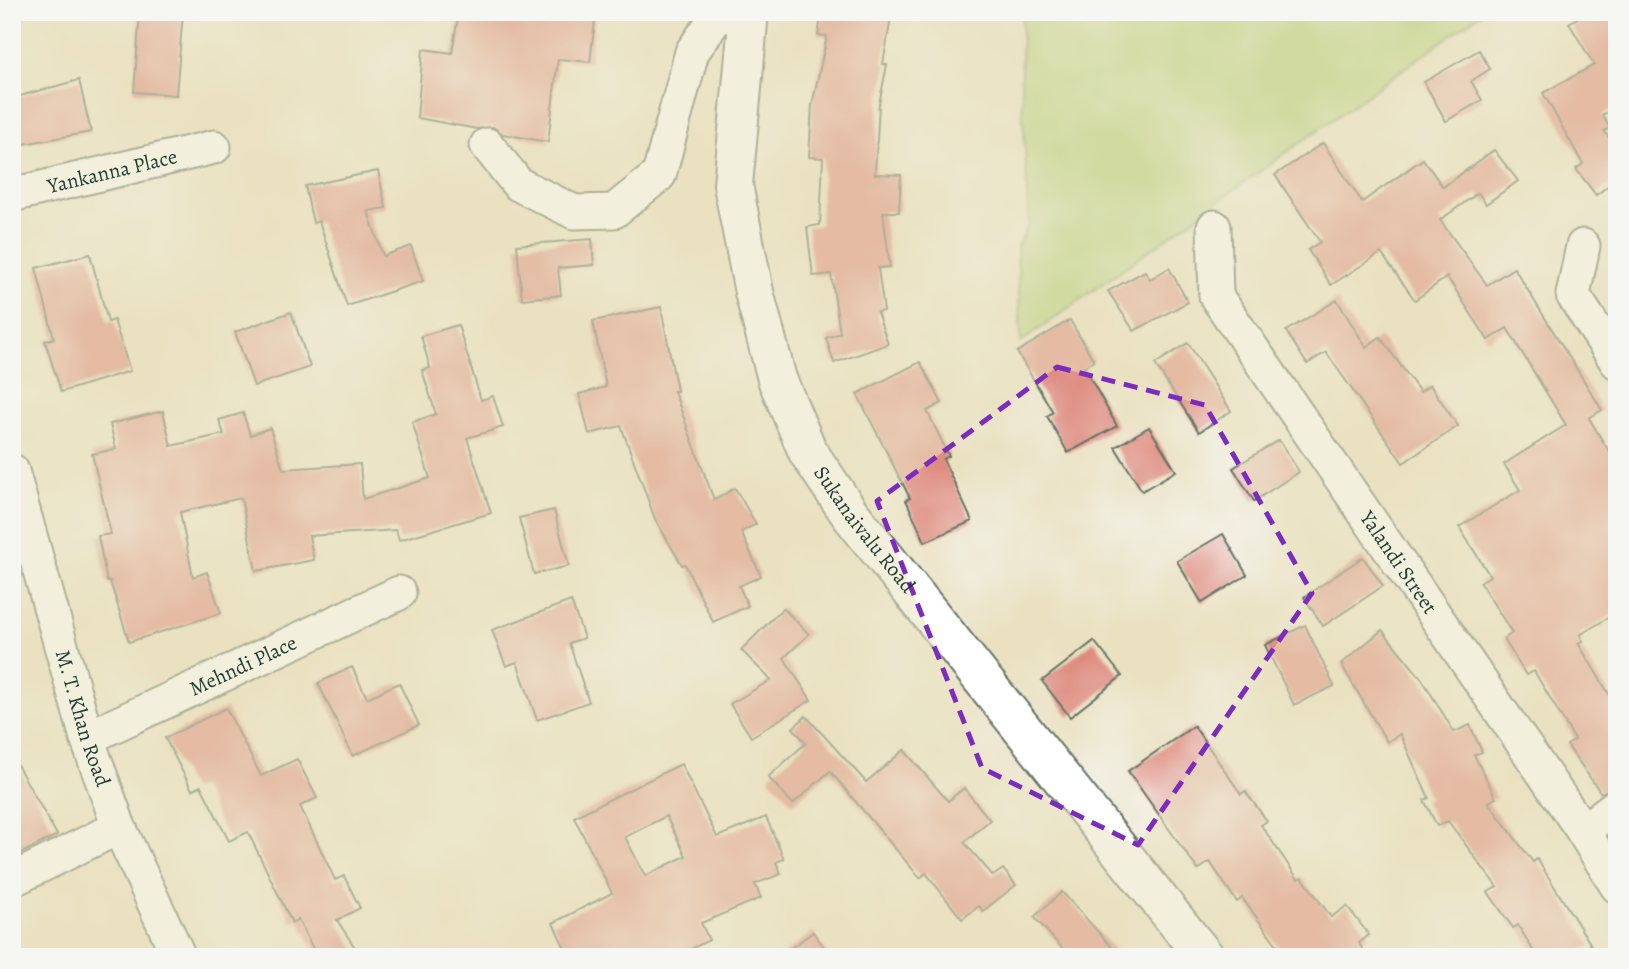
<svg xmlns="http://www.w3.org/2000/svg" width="1629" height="969" font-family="Alegreya,serif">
<rect width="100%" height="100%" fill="#f6f6f2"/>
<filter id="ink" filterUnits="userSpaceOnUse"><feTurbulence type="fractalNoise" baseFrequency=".0143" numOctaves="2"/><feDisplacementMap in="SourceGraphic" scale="14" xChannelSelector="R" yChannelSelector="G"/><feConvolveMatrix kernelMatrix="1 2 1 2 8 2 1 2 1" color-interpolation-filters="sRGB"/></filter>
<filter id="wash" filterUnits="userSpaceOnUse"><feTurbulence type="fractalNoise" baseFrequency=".00686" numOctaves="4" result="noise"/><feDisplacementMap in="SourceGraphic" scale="28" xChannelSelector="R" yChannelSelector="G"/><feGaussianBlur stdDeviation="1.57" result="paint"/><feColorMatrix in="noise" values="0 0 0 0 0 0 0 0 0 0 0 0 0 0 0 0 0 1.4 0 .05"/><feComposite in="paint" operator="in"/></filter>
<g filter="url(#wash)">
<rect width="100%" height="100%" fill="#eae1c1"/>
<!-- green -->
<polygon fill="#b3d27a" stroke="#698857" stroke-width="2" points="1022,12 1483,12 1021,342 1017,246 1029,224 1021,78"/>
<g id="blocks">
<!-- building -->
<g fill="#df8c80" fill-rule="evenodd">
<polygon points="140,12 183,12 176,95 134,92"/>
<polygon points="459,12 596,12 590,62 558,59 548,142 503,134 493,127 477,129 417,118 423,49 452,53"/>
<polygon points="822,12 892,12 883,64 887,65 879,104 875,174 901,175 899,212 883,212 890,267 878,268 884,311 877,312 888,344 834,363 826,338 840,333 831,274 813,276 807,227 820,225 823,158 809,157 812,105 827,36 818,35"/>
<polygon points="1587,12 1617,12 1617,107 1602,115 1610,128 1604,131 1617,148 1617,179 1596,195 1576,169 1583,164 1543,93 1594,65 1569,23"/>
<polygon points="1479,50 1490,69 1471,81 1482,100 1446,121 1424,82"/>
<polygon points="79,80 91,132 12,146 12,98"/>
<polygon points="1323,143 1362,202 1423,159 1443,187 1494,150 1518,181 1486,204 1478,193 1440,220 1487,285 1514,268 1602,410 1589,418 1617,465 1617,612 1580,635 1583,641 1578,643 1617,707 1617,786 1601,793 1567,745 1575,740 1534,671 1526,675 1504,639 1512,633 1480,582 1490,576 1459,527 1520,490 1504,464 1566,425 1507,328 1488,340 1447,277 1415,300 1381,253 1331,285 1308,250 1320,242 1275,175"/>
<polygon points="378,171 386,208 368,211 383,256 411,246 423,281 347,306 319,221 313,223 305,186"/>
<polygon points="592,239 594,265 558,268 561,295 522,299 517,245"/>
<polygon points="90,254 108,322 114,320 130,371 61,392 45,341 54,338 36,268"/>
<polygon points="1169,268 1188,302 1134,331 1108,291 1145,271 1150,279"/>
<polygon points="1337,300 1366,347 1380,337 1420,392 1430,385 1458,426 1403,463 1326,352 1307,364 1286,331"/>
<polygon points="661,307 677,391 674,391 714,500 735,488 756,524 741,532 761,576 739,586 748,606 713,622 685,564 682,565 655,519 621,426 589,434 579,394 606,387 593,321"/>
<polygon points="291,312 310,367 254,386 235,332"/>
<polygon points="1070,320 1094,361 1084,367 1117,426 1068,453 1047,416 1053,412 1017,352"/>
<polygon points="458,325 481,400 493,396 503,427 467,438 491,513 399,540 396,530 309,536 314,560 256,571 241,498 180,512 193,577 207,572 221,613 129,642 110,581 107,582 98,536 111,534 92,454 116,449 110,424 163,411 171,446 224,434 219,420 243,413 250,435 270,428 283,469 360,464 363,499 430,478 412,422 436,414 422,370 430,368 421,336"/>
<polygon points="1188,343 1231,411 1199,432 1155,364"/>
<polygon points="920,362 942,403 927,411 949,456 943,459 972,521 925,542 906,500 910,498 857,394"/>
<polygon points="1149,427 1176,471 1142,491 1115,447"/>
<polygon points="1279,440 1299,472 1254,501 1233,468"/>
<polygon points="554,510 569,566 534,574 519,518"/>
<polygon points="1223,534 1247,575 1202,603 1177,561"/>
<polygon points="1363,557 1383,586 1323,626 1304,597"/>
<polygon points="571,601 584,638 569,643 589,702 537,720 517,662 506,666 492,630"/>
<polygon points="783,608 809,634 784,658 811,700 751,737 730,704 771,680 741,650"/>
<polygon points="1305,625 1334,686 1294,705 1265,645"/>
<polygon points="1382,630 1422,679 1454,732 1470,725 1482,752 1474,755 1496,798 1488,802 1533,862 1537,859 1591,945 1570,957 1537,957 1518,925 1513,928 1488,892 1497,887 1448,821 1437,826 1424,800 1429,798 1400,734 1387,742 1341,664"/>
<polygon points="1094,641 1122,676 1070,717 1042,681"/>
<polygon points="352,667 367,698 399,683 419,725 353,756 318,683"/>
<polygon points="226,708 261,776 297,759 317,798 300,806 335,880 344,876 360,908 337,920 361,957 317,957 298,919 292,923 248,832 229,841 201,786 192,790 165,738"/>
<polygon points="806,716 866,782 904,750 948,801 964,788 990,820 964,842 993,876 1003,869 1016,885 983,911 979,906 962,919 926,873 920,878 830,771 793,804 768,777 806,743 793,728"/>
<polygon points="1194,726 1241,794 1245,791 1267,821 1261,825 1298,879 1302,877 1331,917 1347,906 1369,935 1359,943 1367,957 1286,957 1242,898 1237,902 1210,862 1198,870 1128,771"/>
<polygon points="12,756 57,835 12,858"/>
<path d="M681 764 717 837 766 817 784 859 776 862 781 874 755 884 761 898 701 923 709 940 675 957H569L553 923 612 893 574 817ZM666 816 686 856 645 876 625 837Z"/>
<polygon points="1062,892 1121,957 1070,957 1034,917"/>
<polygon points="813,932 831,957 779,957"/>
</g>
</g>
</g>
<g filter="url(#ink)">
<use href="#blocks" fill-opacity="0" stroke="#667665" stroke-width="2"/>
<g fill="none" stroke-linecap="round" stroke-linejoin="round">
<defs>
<g id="minor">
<polyline points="487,145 518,184 574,212 614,211 659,175 692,52 718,15 748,17"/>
<path id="s1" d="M12 195 214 147"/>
<path id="s2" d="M1214 227 1216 296 1583 831 1617 886"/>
<polyline points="1583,246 1573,295 1617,362"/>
<path id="s3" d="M12 471 87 738 119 827 179 957"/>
<path id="s4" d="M87 738 399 593"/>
<polyline points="1583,831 1617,805"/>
<polyline points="12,880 119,827"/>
</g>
<g id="major">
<path id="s5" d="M749 12 733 185 754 292 777 379 808 452 850 514 1205 957"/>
</g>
</defs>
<!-- minor casing -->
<use href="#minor" stroke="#667665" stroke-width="37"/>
<!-- major casing -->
<use href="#major" stroke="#667665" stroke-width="42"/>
<!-- minor -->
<use href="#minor" stroke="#fff" stroke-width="33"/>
<!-- major -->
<use href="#major" stroke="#fff" stroke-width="38"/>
</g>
</g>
<!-- marked area -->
<path d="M0 0H1629V969H0ZM1057 367 1205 405 1312 593 1138 845 982 768 877 501Z" fill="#eae1c1" fill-opacity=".55" fill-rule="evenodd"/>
<path fill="none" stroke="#7b2cbf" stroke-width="5" stroke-dasharray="14 9" stroke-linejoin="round" d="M1057 367 1205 405 1312 593 1138 845 982 768 877 501Z"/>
<g text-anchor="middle" stroke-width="5" stroke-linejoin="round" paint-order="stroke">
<!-- street labels -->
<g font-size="21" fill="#1f3d34" stroke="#f6f6f2">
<text dy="7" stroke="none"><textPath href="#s1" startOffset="103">Yankanna Place</textPath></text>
<text dy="7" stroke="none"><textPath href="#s5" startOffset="548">Sukanaivalu Road</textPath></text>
<text dy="7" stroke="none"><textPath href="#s2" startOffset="392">Yalandi Street</textPath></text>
<text dy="7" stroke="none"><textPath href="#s4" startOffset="172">Mehndi Place</textPath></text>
<text dy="7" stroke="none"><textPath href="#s3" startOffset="257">M. T. Khan Road</textPath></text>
</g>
</g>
<!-- margin -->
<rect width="1629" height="969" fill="none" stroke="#f6f6f2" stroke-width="42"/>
</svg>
